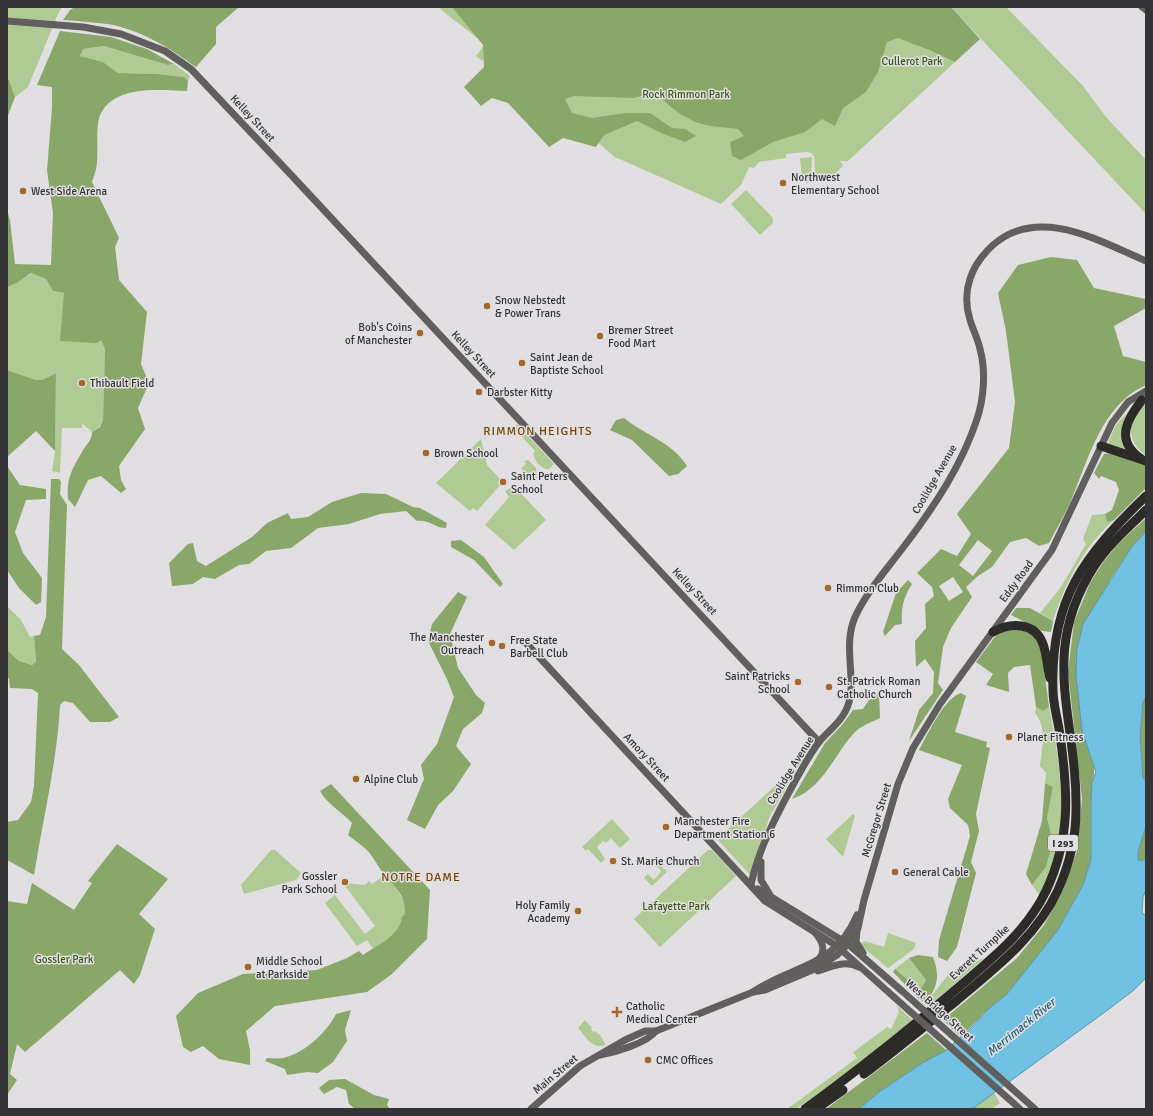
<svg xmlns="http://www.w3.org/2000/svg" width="1153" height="1116" font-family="Signika,sans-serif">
<rect width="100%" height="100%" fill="#e2dfe3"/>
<!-- green -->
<g fill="#afcb93">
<polygon points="7,7 62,7 58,14 28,87 15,97 9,80 7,80"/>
<path d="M443 7H904L955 62 848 161H840L843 166 826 182 814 178C816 147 815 151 786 154V158L759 162 754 168 749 167 741 185 721 204 615 157 490 52 482 61 476 56 485 44 440 9Z"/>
<polygon points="951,7 1006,7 1083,86 1106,117 1146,160 1146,214"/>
<polygon points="104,46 168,65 174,64 190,76 188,81 183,77 157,74 118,73 103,62 80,56 83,49"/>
<polygon points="812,157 811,180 806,184 805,178 802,178 800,158"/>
<polygon points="746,190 773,218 773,223 760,235 731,204"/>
<polygon points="32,273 46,279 53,291 64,293 101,340 105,349 103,420 100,426 92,432 84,425 82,424 82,428 62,428 60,473 52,471 55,451 56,373 42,380 36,380 7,370 7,287 17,283"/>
<path d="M1146 403V455C1127 445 1124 413 1146 403Z"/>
<polygon points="1129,411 1125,423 1132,453 1107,445 1116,425"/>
<polygon points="517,424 554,464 549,469 545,469 537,463 533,454 535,451 514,428"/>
<polygon points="481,439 487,465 503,482 477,511 473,508 470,511 436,483"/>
<polygon points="528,460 536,468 537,479 534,476 531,479 521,468 526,464 524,461"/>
<polygon points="512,487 516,488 546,520 514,550 485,525 509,497 505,491"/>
<path d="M1105 514 1107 522 1114 520C1084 546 1065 583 1053 621L1040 613 1061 587 1086 544 1083 539 1092 515Z"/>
<polygon points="7,606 21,620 30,637 34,636 36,663 32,665 19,661 7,650"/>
<path d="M1036 707 1043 711 1049 707C1059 759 1069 816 1052 868 1049 877 1044 887 1040 896L1032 885 1046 867 1053 842 1047 818 1053 787 1045 783 1046 773 1040 766C1042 748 1047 727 1035 713Z"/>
<polygon points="800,763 769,818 751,876 717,839"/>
<polygon points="853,814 855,816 843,857 826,839"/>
<polygon points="612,819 630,839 620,848 611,838 606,843 603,841 597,847 605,859 601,863 588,849 586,851 582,847"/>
<polygon points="271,850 275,850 301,873 296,880 244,894 241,885"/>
<polygon points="708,850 712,850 736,876 660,947 634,919"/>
<polygon points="653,857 667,872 652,886 644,878 648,874 654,880 661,871 650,860"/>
<path d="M385 875 393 881 406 906C405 928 389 937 373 949L367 940 357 946 325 903 335 895 365 934 375 926 343 883 365 885 369 881 372 884Z"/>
<polygon points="888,933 916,943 914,949 888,968 864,948 861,943 865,941 884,947"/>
<polygon points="909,958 926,980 920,990 895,969"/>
<polygon points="984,958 929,1006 926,1003 951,971"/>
<polygon points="897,1006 912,1020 847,1073 796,1109 787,1109 857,1058 853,1052 856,1050 887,1027 891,1029 899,1012"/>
<path d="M585 1020 592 1028 591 1029 593 1032 595 1031 601 1036 606 1045C592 1050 586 1037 578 1028Z"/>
<polygon points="994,1093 1000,1103 992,1109 972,1109"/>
</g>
<!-- forest -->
<g fill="#89a769" fill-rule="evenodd">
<path d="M75 7H239L216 27V44L196 67C170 48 139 29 107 24 92 22 78 21 63 20L70 10Z"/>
<path d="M452 7H951L980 39 955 62 932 51 898 38 887 42 878 72 866 92 843 108 835 126 822 119 805 132 773 142 741 160 732 156 730 142 744 136 738 129C716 126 704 128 684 116 672 110 666 100 652 93L634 98 574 96 565 99 572 113 592 118 626 113H650L672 128 685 129 696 136 685 142 661 133 637 121 604 135 596 147 563 138 549 147 508 103 492 98 481 106 464 87 484 67 483 45Z"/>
<path d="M60 31 111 37 147 49 174 64 168 65 104 46 83 49 80 56 103 62 118 73 157 74 184 77 188 81 187 91C159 90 111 84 99 118 96 129 98 149 97 162 97 168 94 176 92 182L119 238 115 247 119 280 147 312 141 364 149 383 138 408 145 429 119 466 121 480 126 489 121 493 101 476 88 480 75 507 68 499C66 479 72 469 82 452 86 444 92 441 92 432L100 427 103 420 105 349 101 340 97 343 60 341 64 293 53 291 46 279 31 273 17 283 7 287V210L10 220 15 264 51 265 53 213 47 170 52 108V87L37 85Z"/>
<polygon points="7,80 9,80 15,97 7,118"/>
<path d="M1051 257 1077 260 1094 288 1146 299V308L1114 326 1123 356 1146 362V385C1101 405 1088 461 1070 503 1064 516 1056 530 1049 543L1039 546 1026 538 1010 542 992 567 978 576 966 587 972 597 951 628 943 647 938 683 943 690 909 741 919 710 933 693 934 672 925 659 916 667 915 641 926 628 925 604 934 596 932 587 917 573 941 549 957 556 971 534 957 514 1009 448 1015 402 1006 331 998 293 1018 265ZM978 540 992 551 973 576 959 565ZM953 577 963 592 949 601 939 586Z"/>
<polygon points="7,370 36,380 42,380 56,373 55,451 36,431 7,457"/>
<path d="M624 418C646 436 671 441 687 466L678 474 669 476 632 440 610 430 616 420Z"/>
<polygon points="1111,453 1146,464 1146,488 1114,520 1107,522 1105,514 1112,510 1119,490 1116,482 1101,476 1099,479 1094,473 1104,454"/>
<polygon points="7,466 20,485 46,489 46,499 26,500 15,532 23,553 42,578 41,602 36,605 19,588 7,570"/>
<path d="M51 479H59L61 482 60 494 67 505 62 649 79 665 119 717 110 722H90L73 703 64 701 60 705C57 763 43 818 34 875L7 860V822L18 820 31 802 34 786 38 693 32 689 10 688 9 679 7 676V650L19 661 32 665 36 662 34 636 40 635 46 617Z"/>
<path d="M361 493 386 494 413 507 420 508 447 523 446 528C435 528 429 519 417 521L406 511 380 514 349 524 318 528 291 548 266 551 249 564 239 565 215 579 203 577 193 584 172 586 169 563 188 544 193 543 197 561 206 566 252 537 267 523 288 513 291 519 308 517 332 502Z"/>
<path d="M1146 518V531L1131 548 1110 580 1086 743C1093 758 1097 768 1092 783L1091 860 1083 885 1058 930 1035 960 1007 994 987 1010 961 1037 943 1020 1017 958 1044 925 1063 890 1077 851 1082 799 1068 672 1074 622 1090 583 1104 561 1120 542Z"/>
<polygon points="461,540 484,557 503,584 500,587 474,560 451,547 451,541"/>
<path d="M908 580 912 584C903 598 901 608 902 624L895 625 885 636 883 632 896 593Z"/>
<polygon points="458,592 467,597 450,634 458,668 476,695 485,703 482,713 463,729 456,746 471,764 453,791 438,805 425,829 407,820 424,779 421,765 437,744 454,697 447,679 428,641 432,624"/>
<polygon points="1016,608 1030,608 1053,621 1051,632 1042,631 1011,615"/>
<polygon points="1016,628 1032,634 1041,647 1049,707 1043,711 1036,707 1030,665 1014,667 1008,673 1009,692 986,685 993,674 976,662 994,638 1002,631"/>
<path d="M879 693 880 718C872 722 861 726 855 732 834 754 823 789 792 799L825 743 842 725 853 710 863 709 871 697Z"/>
<path d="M961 693 966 696 955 732 987 742 986 747 990 748 976 814 979 831 971 862 976 873 957 947 947 961 938 957 939 940 970 836 968 825 950 808 948 799 962 765 919 750C927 735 945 697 961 693Z"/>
<polygon points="1146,697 1146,782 1143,778 1140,736 1143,702"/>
<polygon points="1045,783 1053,787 1047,818 1053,842 1046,867 1032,885 1026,874 1042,821"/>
<path d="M331 784 430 890 427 939 392 974 367 992 275 1006 246 1031 250 1050V1065L219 1059 203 1046 191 1052 183 1047 176 1016 198 993 243 974 317 970 347 958 359 951 363 955C376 946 401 934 402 917L405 914C406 895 395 887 384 874 378 867 374 858 368 851 362 845 354 840 348 835L352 823C342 812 327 804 320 791Z"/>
<polygon points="1146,826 1146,860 1138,860 1138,852"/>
<polygon points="117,844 168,879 139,914 155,929 140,975 134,984 120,970 25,1052 17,1044 10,1074 17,1080 7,1095 7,901 27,904 32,883 74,910 92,883 88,881"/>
<path d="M918 955 933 957C940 976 938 986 926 1003L919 999 893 972 895 969 920 990 926 980 909 958Z"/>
<path d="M351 1010 345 1030 347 1041 333 1062 318 1073 308 1072 287 1075 285 1069 265 1061 267 1058C272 1058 278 1059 283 1058 305 1053 326 1033 336 1014Z"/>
<polygon points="927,1033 946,1050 879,1092 859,1109 826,1109"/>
<polygon points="345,1079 374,1095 389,1099 387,1105 390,1109 355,1109 349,1104 346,1090 337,1087 324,1094 319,1088 329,1080"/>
</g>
<!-- water -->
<polygon fill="#71c1e3" stroke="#5f96af" points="1146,531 1146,697 1143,702 1140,736 1143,778 1146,782 1146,826 1138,852 1138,860 1146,860 1146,890 1143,897 1142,913 1146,915 1146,978 1134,990 1109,1009 972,1109 859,1109 879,1092 924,1062 945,1051 971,1028 987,1010 1007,994 1058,930 1083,885 1091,860 1091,801 1092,783 1096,772 1082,731 1076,675 1077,649 1083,624 1131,548"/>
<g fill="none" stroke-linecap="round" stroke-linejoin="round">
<!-- secondary -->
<g stroke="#615f5d" stroke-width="7">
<polyline points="1142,7 1146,10"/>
<polyline points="7,21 83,27 121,34 165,51 191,69 294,178 819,742"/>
<polyline points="526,643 765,901 837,946 895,998"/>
<polyline points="761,862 761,880 770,895"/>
<path d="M751 884C759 848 776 816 794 783 802 769 809 755 819 742 827 732 839 724 845 712 860 686 841 649 855 617 867 591 888 568 905 545 934 507 962 465 977 419 984 398 986 371 980 349 978 339 973 330 970 320 961 291 971 265 993 245 1039 205 1099 241 1146 261"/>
<polyline points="758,889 848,944 902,991"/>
<polyline points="857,931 856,942 863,953"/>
<path d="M816 934C823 942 826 952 818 960"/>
<path d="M818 971C832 966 845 960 859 967"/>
<polyline points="753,992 765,990 817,968 837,955 848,944 858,928 864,900 898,784 913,748 940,704 1052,550 1112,423 1128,402 1146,391"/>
<path d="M600 1055C616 1052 647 1043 656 1031L753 992C794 964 834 969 857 915"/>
<polyline points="531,1109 580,1066 625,1040 645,1031 656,1031"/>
</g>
<!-- highway -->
<g stroke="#2d2b28" stroke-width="9">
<polyline points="1101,446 1146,461"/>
<path d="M1140 458C1115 440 1127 419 1142 400"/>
<path d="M993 632C1011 622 1035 622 1043 644 1047 655 1047 667 1050 678"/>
<path d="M864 1074C895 1051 925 1026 955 1002 994 969 1036 938 1058 890 1069 865 1076 838 1076 811 1078 718 1037 654 1095 565 1109 544 1128 528 1146 510"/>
<path d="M805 1109C857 1071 906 1032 954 991 989 961 1026 933 1046 891 1071 838 1068 792 1060 735 1058 720 1053 705 1053 690 1050 599 1084 556 1146 496"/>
<polyline points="816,1109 843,1090"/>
</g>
<!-- secondary-bridge -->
<g stroke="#615f5d" stroke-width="7">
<polyline points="902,991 1035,1109"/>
<polyline points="895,998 1020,1109"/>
</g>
</g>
<!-- markers -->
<g fill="#a4682b" stroke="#e2dfe3" stroke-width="1.5">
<circle cx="783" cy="183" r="4"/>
<circle cx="23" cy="191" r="4"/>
<circle cx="487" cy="306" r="4"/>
<circle cx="420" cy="333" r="4"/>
<circle cx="600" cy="336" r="4"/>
<circle cx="522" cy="363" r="4"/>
<circle cx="82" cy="383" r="4"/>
<circle cx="479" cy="392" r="4"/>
<circle cx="426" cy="453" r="4"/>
<circle cx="503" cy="482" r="4"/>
<circle cx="828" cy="588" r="4"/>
<circle cx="492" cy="643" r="4"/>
<circle cx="502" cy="646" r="4"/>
<circle cx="798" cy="682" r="4"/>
<circle cx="829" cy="687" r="4"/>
<circle cx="1009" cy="737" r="4"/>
<circle cx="356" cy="779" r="4"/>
<circle cx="666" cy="827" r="4"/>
<circle cx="613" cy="861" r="4"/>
<circle cx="895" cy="872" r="4"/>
<circle cx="345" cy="882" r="4"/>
<circle cx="578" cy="911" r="4"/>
<circle cx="248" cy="967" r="4"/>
<path d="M615 1006h4v4h4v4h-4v4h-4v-4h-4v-4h4z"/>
<circle cx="648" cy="1060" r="4"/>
</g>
<g text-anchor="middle" stroke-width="3" stroke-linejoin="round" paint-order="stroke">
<!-- shield labels -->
<rect fill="#e2dfe3" stroke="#686769" stroke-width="1" x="1048" y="835" width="30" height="16" rx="3"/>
<g font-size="10" font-weight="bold" fill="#343335">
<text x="1063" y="847">I 293</text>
</g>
<!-- park labels -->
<g font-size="11" fill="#3b5715" stroke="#e2dfe3">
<text x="912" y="65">Cullerot Park</text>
<text x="686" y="98">Rock Rimmon Park</text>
<text x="676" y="910">Lafayette Park</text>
<text x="64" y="963">Gossler Park</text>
</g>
<!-- street labels -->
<g font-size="11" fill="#343335" stroke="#e2dfe3">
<text transform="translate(253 118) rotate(47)" y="4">Kelley Street</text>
<text transform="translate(474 354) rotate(47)" y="4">Kelley Street</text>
<text transform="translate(934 479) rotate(-60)" y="4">Coolidge Avenue</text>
<text transform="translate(1016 581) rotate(-54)" y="4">Eddy Road</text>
<text transform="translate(695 591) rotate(47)" y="4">Kelley Street</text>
<text transform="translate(647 757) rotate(47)" y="4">Amory Street</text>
<text transform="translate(790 770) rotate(-58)" y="4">Coolidge Avenue</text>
<text transform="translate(876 820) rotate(-73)" y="4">McGregor Street</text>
<text transform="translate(979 952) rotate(-42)" y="4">Everett Turnpike</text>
<text transform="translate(940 1010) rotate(42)" y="4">West Bridge Street</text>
<text transform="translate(555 1074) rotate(-40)" y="4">Main Street</text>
</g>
<!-- poi labels -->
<g font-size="11" fill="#343335" stroke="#e2dfe3" text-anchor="start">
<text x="791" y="181">Northwest<tspan x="791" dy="13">Elementary School</tspan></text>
<text x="31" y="195">West Side Arena</text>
<text x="495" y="304">Snow Nebstedt<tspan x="495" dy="13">&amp; Power Trans</tspan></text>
<text x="412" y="331" text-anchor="end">Bob's Coins<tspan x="412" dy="13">of Manchester</tspan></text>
<text x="608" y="334">Bremer Street<tspan x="608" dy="13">Food Mart</tspan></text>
<text x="530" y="361">Saint Jean de<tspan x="530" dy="13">Baptiste School</tspan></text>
<text x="90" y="387">Thibault Field</text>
<text x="487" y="396">Darbster Kitty</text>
<text x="434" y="457">Brown School</text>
<text x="511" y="480">Saint Peters<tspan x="511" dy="13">School</tspan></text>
<text x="836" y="592">Rimmon Club</text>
<text x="484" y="641" text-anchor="end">The Manchester<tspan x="484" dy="13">Outreach</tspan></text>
<text x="510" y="644">Free State<tspan x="510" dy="13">Barbell Club</tspan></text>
<text x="790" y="680" text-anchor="end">Saint Patricks<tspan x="790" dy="13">School</tspan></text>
<text x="837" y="685">St. Patrick Roman<tspan x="837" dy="13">Catholic Church</tspan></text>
<text x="1017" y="741">Planet Fitness</text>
<text x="364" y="783">Alpine Club</text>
<text x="674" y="825">Manchester Fire<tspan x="674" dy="13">Department Station 6</tspan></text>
<text x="621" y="865">St. Marie Church</text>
<text x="903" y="876">General Cable</text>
<text x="337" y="880" text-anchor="end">Gossler<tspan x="337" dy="13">Park School</tspan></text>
<text x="570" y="909" text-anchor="end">Holy Family<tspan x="570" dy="13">Academy</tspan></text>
<text x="256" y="965">Middle School<tspan x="256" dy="13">at Parkside</tspan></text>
<text x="626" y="1010">Catholic<tspan x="626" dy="13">Medical Center</tspan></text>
<text x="656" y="1064">CMC Offices</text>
</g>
<!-- neighbourhood labels -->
<g font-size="12" letter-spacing="1" fill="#774300" stroke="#e2dfe3">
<text x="538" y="435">RIMMON HEIGHTS</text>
<text x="421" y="881">NOTRE DAME</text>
</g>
<!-- water labels -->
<g font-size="12" font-style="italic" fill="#1f5f76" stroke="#e2dfe3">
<text transform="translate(1021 1027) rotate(-39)" y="4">Merrimack River</text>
</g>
</g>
<!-- border -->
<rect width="1153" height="1116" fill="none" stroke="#343335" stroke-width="16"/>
</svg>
